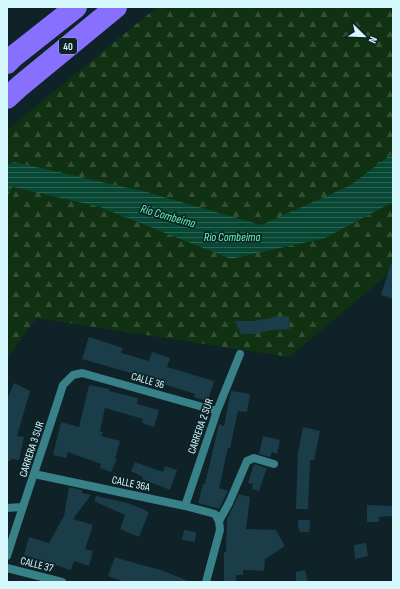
<svg xmlns="http://www.w3.org/2000/svg" width="400" height="589" font-family="'Sofia Sans Condensed',sans-serif">
<defs>
<pattern id="forest-firs" width="22" height="20" patternUnits="userSpaceOnUse"><rect width="22" height="20" fill="#113212"/><path d="M5 1l3.5 6h-7zM16 11l3.5 6h-7z" fill="#335036"/></pattern>
<pattern id="water-rules" width="6" height="5" patternUnits="userSpaceOnUse"><rect width="6" height="5" fill="#084733"/><path d="M0 2.5h6" fill="none" stroke="#2b6252"/></pattern>
</defs>
<rect width="100%" height="100%" fill="#0e2227"/>
<!-- forest -->
<polygon fill="url(#forest-firs)" points="157,7 393,7 393,270 289,357 36,318 7,359 7,130"/>
<!-- water -->
<polygon fill="url(#water-rules)" points="393,153 393,202 325,238 231,259 100,207 13,187 7,197 7,165 14,162 146,192 261,225 349,186"/>
<!-- building -->
<g fill="#1a3d49">
<polygon points="391,264 393,265 393,299 381,295"/>
<polygon points="289,316 290,329 272,330 255,334 241,334 235,321 254,321 272,318 272,317"/>
<polygon points="89,337 123,348 121,353 149,361 152,352 170,358 167,367 214,381 208,401 194,397 195,394 145,378 145,377 82,359"/>
<polygon points="14,383 30,391 17,436 24,437 19,460 11,459 10,461 7,461 7,399"/>
<polygon points="89,385 110,389 109,391 138,398 137,404 159,410 154,427 142,423 143,419 105,408 100,431 103,432 101,436 120,441 115,459 117,459 111,472 100,468 101,464 68,452 66,458 53,455 61,422 79,427"/>
<polygon points="231,391 250,394 247,412 238,411 230,448 228,448 219,488 228,491 219,509 198,503 203,484 205,484 219,424 224,426"/>
<polygon points="303,427 320,431 314,460 310,460 308,509 296,509 298,453"/>
<polygon points="263,436 280,440 277,454 272,452 270,457 259,454"/>
<polygon points="135,462 163,472 165,466 177,470 170,490 142,479 143,477 131,471"/>
<polygon points="254,464 267,468 259,491 252,489 253,484 248,483"/>
<polygon points="69,487 82,490 82,493 91,495 73,519 93,525 85,549 93,551 89,566 74,561 71,570 24,555 29,537 49,543 64,516"/>
<polygon points="239,494 250,497 246,529 276,530 285,546 265,559 264,571 243,570 243,575 236,575 236,582 224,582 224,552 226,552 227,519"/>
<polygon points="96,496 128,503 149,512 139,537 120,529 125,515 94,501"/>
<polygon points="367,505 393,506 393,516 379,517 379,522 367,522"/>
<polygon points="298,520 310,520 309,532 300,532 298,527"/>
<polygon points="184,530 196,532 195,542 182,540"/>
<polygon points="366,543 368,556 355,559 354,545"/>
<polygon points="115,557 127,561 161,570 191,582 124,582 108,576"/>
<polygon points="305,570 308,582 296,582 296,572"/>
</g>
<g fill="none" stroke-linecap="round" stroke-linejoin="round">
<!-- minor -->
<g stroke="#388188" stroke-width="8">
<polyline points="34,474 185,506 215,514 219,521"/>
<polyline points="185,506 217,411 240,354"/>
<polyline points="7,508 22,507"/>
<path d="M7 556C25 499 45 442 63 385L73 375 82 373 217 411"/>
<polyline points="7,568 62,582"/>
<polyline points="206,582 220,530 219,521 229,503 247,461 254,458 274,464"/>
</g>
<!-- trunk -->
<g stroke="#8870ff" stroke-width="22">
<polyline points="7,63 14,56 76,7"/>
<polyline points="7,98 20,86 116,7"/>
</g>
</g>
<g text-anchor="middle" stroke-width="3.5" stroke-linejoin="round" paint-order="stroke">
<!-- shield labels -->
<rect fill="#0e2227" stroke="#99b8be" stroke-width="1" x="59" y="38" width="18" height="16" rx="3"/>
<g font-size="10" font-weight="bold" fill="#d5f8ff">
<text x="68" y="50">40</text>
</g>
<!-- street labels -->
<g font-size="11" fill="#d5f8ff" stroke="#0e2227">
<text transform="translate(148 380) rotate(16)" y="4">CALLE 36</text>
<text transform="translate(200 426) rotate(-71)" y="4">CARRERA 2 SUR</text>
<text transform="translate(31 449) rotate(-72)" y="4">CARRERA 3 SUR</text>
<text transform="translate(131 483) rotate(12)" y="4">CALLE 36A</text>
<text transform="translate(37 564) rotate(14)" y="4">CALLE 37</text>
</g>
<!-- water labels -->
<g font-size="12" font-style="italic" fill="#63ffb2" stroke="#0e2227">
<text transform="translate(168 216) rotate(16)" y="4">Río Combeima</text>
<text x="232" y="241">Rio Combeima</text>
</g>
</g>
<!-- border -->
<rect width="400" height="589" fill="none" stroke="#d5f8ff" stroke-width="16"/>
<!-- north arrow -->
<g transform="translate(364 36) rotate(113)" stroke="#0e2227" stroke-width="3" paint-order="stroke">
<path d="M0-3L7 15L0 10L-7 15Z" fill="#d5f8ff"/>
<text y="-6" font-size="11" font-weight="bold" text-anchor="middle" fill="#d5f8ff">N</text>
</g>
</svg>
